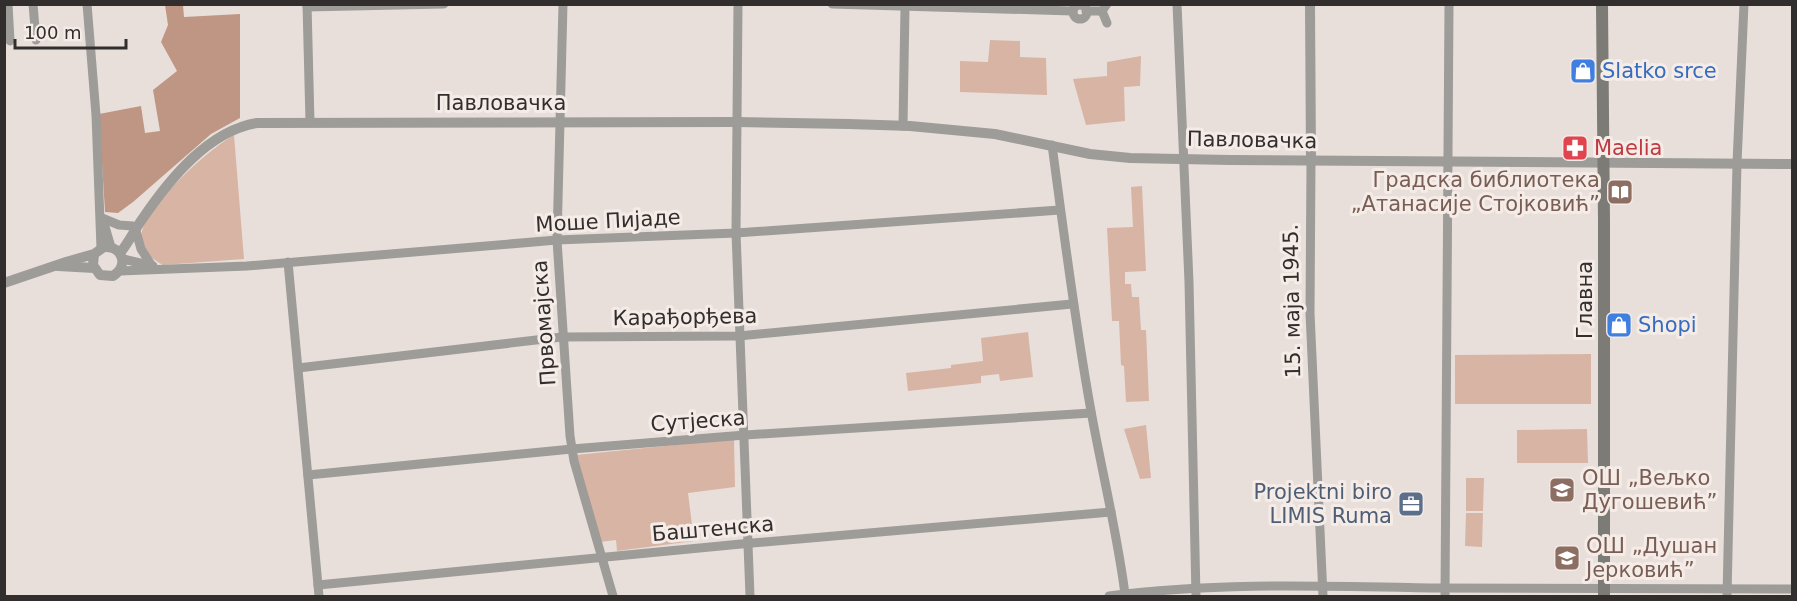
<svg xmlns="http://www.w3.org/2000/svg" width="1797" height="601" font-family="'DejaVu Sans',sans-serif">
<rect width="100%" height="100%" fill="#e8dfdb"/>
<!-- green -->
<g fill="#d8b4a4">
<polygon points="990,40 1020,41 1020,57 1046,58 1047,95 960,92 960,61 988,62"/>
<polygon points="1141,56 1140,86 1124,87 1125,121 1086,125 1073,79 1107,76 1107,62"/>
<path d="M234 135 244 259 163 265C152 259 141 251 141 237 142 208 209 149 234 135Z"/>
<polygon points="1142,186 1146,271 1125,272 1125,284 1131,284 1132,297 1139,297 1141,330 1146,330 1149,401 1126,402 1124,366 1121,365 1119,321 1112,321 1107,228 1133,227 1131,187"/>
<polygon points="1028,332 1033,377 1000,381 999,374 981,376 981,383 908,391 906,373 951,368 951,365 983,361 981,338"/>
<polygon points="1591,354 1591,404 1455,404 1455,355"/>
<polygon points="1146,425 1151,478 1140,479 1124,429"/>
<polygon points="1587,429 1588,463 1517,463 1517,430"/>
<polygon points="734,439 735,487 688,493 694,541 617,551 616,540 600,542 576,455"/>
<polygon points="1466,478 1484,478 1483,511 1466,511"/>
<polygon points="1466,513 1483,513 1482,547 1465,546"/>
</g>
<!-- forest -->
<polygon fill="#bf9683" points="165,5 183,5 184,17 240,14 240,118 211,134 133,202 118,213 105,212 99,114 141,106 145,133 160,131 153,90 177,71 161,42 168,25"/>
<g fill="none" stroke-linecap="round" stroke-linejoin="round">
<!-- minor -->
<g stroke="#9d9c99" stroke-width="9">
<polyline points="8,4 10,41"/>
<polyline points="33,4 36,40"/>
<polyline points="87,4 96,115 101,248"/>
<polyline points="307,4 310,122"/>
<polyline points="563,4 557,240 570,436 574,461 613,596"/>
<polyline points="738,4 736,233 750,596"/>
<polyline points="832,4 1073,11"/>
<polyline points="1177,4 1189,282 1196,596"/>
<circle cx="1080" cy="12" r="7"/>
<polyline points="307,7 444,4"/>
<polyline points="1086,11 1102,11 1107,4"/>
<polyline points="1102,11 1107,23"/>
<polyline points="903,126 905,7"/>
<path d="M1052 145C1064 234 1075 323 1091 411 1102 472 1117 532 1125 594"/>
<polyline points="1311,161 1310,313 1323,596"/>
<polyline points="102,218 119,225 133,226"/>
<polyline points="103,220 111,247"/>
<polyline points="136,231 141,249 152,266"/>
<polyline points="123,259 153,266"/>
<polyline points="288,262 319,596"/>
<polyline points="120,271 247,266 557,240 736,233 1060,210"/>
<polyline points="298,368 562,337 739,336 1072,304"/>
<polyline points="308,475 572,449 745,435 1091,413"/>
<polyline points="318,585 741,544 1111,512"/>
<path d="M1109 596C1215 582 1323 586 1430 588 1551 589 1672 589 1792 589"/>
<polyline points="1445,596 1449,4"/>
<polyline points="1727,596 1737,163 1744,4"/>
</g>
<!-- tertiary -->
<g stroke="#9d9c99" stroke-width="10">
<polyline points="1310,4 1311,161"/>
<path d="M120 253C129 242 135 229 143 218 169 180 208 131 257 123L736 122 849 124 910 126 995 134 1090 154 1130 158 1230 160 1792 164"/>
<polyline points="58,266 94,268"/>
<path d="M4 283 66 262 94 254 104 247C123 246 129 266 113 276L100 275 93 265 94 254"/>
</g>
<!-- secondary -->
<polyline stroke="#7d7b76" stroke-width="12" points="1602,4 1604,222 1604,596"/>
</g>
<!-- icons -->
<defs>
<symbol id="shop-square" viewBox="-11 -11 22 22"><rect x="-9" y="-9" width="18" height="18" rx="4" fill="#3f7fe0" stroke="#f5ece8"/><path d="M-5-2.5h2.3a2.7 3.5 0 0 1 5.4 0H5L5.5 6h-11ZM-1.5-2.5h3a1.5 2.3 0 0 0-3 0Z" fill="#fff"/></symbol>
<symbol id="pharmacy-square" viewBox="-11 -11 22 22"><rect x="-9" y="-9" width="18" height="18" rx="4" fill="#e0444e" stroke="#f5ece8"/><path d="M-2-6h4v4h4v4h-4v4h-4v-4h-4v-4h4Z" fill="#fff"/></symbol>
<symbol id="library-square" viewBox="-11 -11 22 22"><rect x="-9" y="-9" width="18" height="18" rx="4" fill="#8d6e63" stroke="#f5ece8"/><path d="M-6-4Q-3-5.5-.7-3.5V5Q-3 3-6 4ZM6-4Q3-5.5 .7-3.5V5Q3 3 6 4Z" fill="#fff"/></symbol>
<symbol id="school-square" viewBox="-11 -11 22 22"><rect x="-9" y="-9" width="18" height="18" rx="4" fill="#8d6e63" stroke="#f5ece8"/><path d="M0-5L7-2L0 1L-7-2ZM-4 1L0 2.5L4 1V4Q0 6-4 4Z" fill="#fff"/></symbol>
<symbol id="office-square" viewBox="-11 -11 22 22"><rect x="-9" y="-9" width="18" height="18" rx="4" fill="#5c6f8a" stroke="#f5ece8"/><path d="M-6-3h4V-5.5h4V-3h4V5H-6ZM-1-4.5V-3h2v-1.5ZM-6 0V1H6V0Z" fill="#fff"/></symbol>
</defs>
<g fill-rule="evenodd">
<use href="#shop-square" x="1568" y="56" width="30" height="30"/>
<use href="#pharmacy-square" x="1560" y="133" width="30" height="30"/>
<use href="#library-square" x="1605" y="177" width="30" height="30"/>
<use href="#shop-square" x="1604" y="310" width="30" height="30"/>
<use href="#school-square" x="1547" y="475" width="30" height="30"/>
<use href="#office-square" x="1396" y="489" width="30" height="30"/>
<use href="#school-square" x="1552" y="543" width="30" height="30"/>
</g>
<g text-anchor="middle" stroke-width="6" stroke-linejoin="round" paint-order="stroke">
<!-- shop labels -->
<g font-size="21" fill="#366cbe" stroke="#f5ece8" text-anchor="start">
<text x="1602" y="78">Slatko srce</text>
<text x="1638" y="332">Shopi</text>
</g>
<!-- street labels -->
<g font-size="21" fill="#322e2d" stroke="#f5ece8">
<text x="501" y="110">Павловачка</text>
<text transform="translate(1252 140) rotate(1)" y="7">Павловачка</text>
<text transform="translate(608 221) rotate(-3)" y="7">Моше Пијаде</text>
<text transform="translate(1585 300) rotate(-90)" y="7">Главна</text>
<text transform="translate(1292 301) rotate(-91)" y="7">15. маја 1945.</text>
<text transform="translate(685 317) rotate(-1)" y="7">Карађорђева</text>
<text transform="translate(544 323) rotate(-94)" y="7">Првомајска</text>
<text transform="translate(698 421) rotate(-4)" y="7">Сутјеска</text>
<text transform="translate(713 529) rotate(-5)" y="7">Баштенска</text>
</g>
<!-- health labels -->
<g font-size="21" fill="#be3a42" stroke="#f5ece8" text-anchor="start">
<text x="1594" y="155">Maelia</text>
</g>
<!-- education labels -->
<g font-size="21" fill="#785e54" stroke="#f5ece8" text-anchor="start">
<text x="1600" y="187" text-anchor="end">Градска библиотека<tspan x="1600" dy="24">„Атанасије Стојковић”</tspan></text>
<text x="1582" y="485">ОШ „Вељко<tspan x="1582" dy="24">Дугошевић”</tspan></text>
<text x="1586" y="553">ОШ „Душан<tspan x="1586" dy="24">Јерковић”</tspan></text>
</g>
<!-- service labels -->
<g font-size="21" fill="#4e5e75" stroke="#f5ece8" text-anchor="end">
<text x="1392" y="499">Projektni biro<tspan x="1392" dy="24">LIMIS Ruma</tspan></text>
</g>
</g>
<!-- border -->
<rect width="1797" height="601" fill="none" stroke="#322e2d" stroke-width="12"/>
<!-- scale -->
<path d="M15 39v9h111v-9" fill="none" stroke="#322e2d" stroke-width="3"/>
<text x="24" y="39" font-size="18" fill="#322e2d" stroke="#f5ece8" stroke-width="4.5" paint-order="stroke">100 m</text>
</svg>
